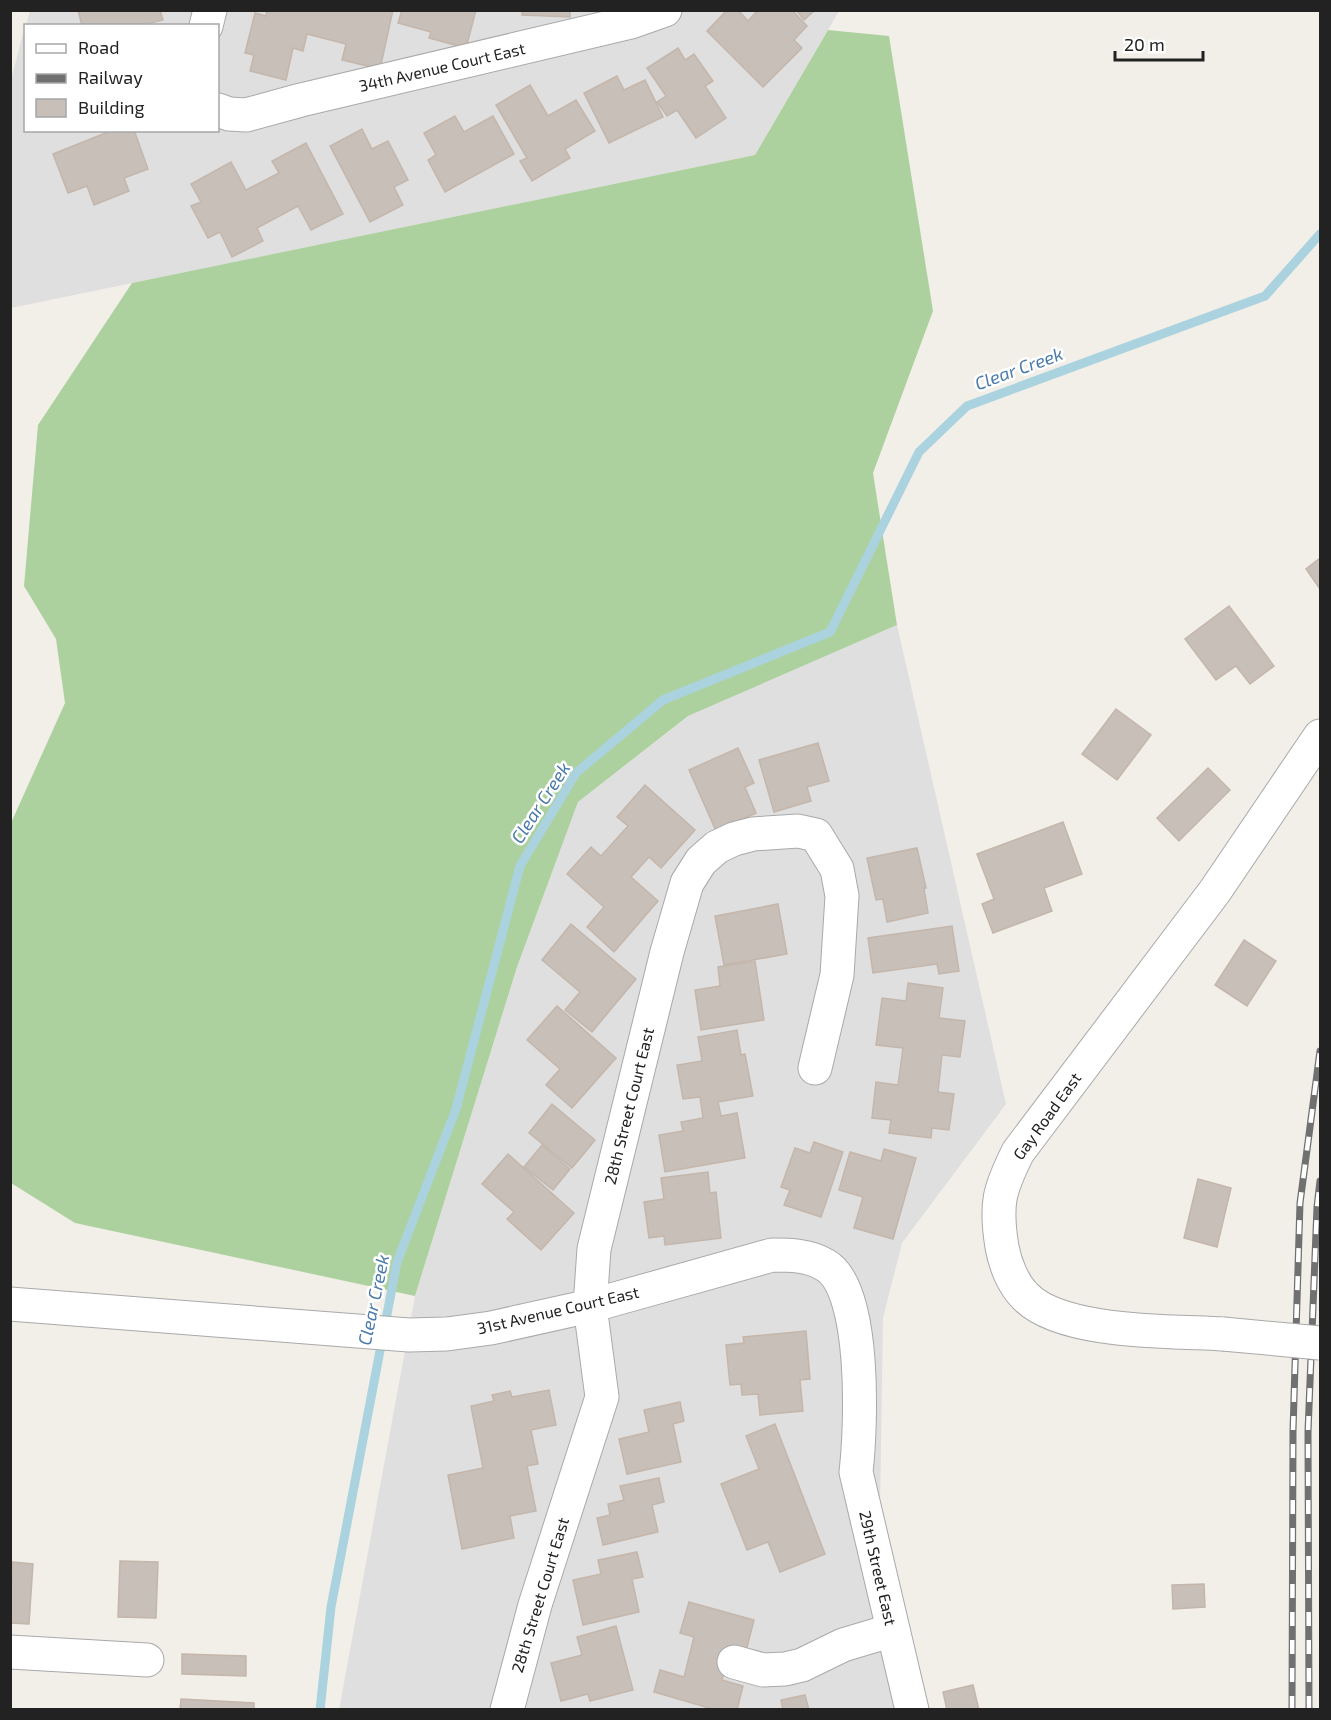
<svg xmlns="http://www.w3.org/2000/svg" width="1331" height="1720" font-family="'Exo 2',sans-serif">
<rect width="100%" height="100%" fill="#f2efe9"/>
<!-- residential -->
<g fill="#e0dfdf">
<polygon points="30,11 839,11 755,155 11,308 11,80 25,26 26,130 218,130 218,26 26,25"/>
<polygon points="897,625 1006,1104 902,1243 883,1318 880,1507 928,1709 339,1710 415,1296 517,967 578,802 688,716"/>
</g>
<!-- forest -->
<polygon fill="#add19e" points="828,30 889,36 933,311 873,473 897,625 688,716 578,802 517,967 415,1296 75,1223 11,1183 11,823 65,703 56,639 24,586 38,425 132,283 755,155"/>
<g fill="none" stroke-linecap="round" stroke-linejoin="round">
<!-- stream -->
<polyline stroke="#aad3df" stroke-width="9" points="320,1710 331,1607 397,1262 456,1109 520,866 576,773 663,700 830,632 919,452 967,406 1265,296 1320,234"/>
</g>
<!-- building -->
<g fill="#c7bfb8" stroke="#c4b6ab" stroke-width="1.5">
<polygon points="78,10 160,10 163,20 150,23 150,26 82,26"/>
<polygon points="267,10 393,10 380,69 342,60 346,44 307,34 303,51 293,48 286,80 250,71 254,55 245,53 255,13 266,16"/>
<polygon points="402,10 476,10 466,48 429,38 431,32 398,23"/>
<polygon points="522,10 570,10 570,17 522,15"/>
<polygon points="727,10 738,10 748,21 758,10 792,10 807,26 794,40 802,48 763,87 707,31"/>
<polygon points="796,10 815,10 804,20"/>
<polygon points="678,48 685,60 694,54 713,81 705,86 726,118 696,138 677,110 667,116 657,102 666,96 647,68"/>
<polygon points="617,76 624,90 645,80 663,117 609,143 584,93"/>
<polygon points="530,85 548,116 576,100 595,131 565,149 570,158 532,181 520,161 527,158 496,105"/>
<polygon points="455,116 464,132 493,116 514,154 445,192 428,160 436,155 424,133"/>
<polygon points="362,129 372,149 388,141 408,180 394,187 403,205 370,222 330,146"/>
<polygon points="113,130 134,130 148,169 124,178 129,191 94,205 87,186 68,193 53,154"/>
<polygon points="306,143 343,214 311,230 298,206 257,228 263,241 232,257 220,232 208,238 191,206 201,202 191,184 231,162 246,190 279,173 272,161"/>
<polygon points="1320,558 1320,589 1306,569"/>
<polygon points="1229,606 1274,666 1250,684 1236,666 1216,680 1185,639"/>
<polygon points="1116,709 1151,735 1117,780 1082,754"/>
<polygon points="818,743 829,781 807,787 811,801 774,812 759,760"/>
<polygon points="738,748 754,783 745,787 756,813 716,831 689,770"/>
<polygon points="1208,768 1230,790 1179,841 1157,818"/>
<polygon points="645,785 695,830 661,868 649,857 631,877 658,901 614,952 587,927 604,907 567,874 591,847 601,856 628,826 617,817"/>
<polygon points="1063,822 1082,874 1044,888 1052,911 993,933 982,904 994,899 977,854"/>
<polygon points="917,848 926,888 924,888 928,913 887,922 883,899 876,900 867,858"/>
<polygon points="778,904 787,954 724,965 715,916"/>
<polygon points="571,924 636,979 592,1032 565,1010 580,992 542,960"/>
<polygon points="952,926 959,971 939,974 937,964 873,973 868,938"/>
<polygon points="1244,940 1276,961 1247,1006 1215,985"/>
<polygon points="755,961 764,1020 701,1030 695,990 720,986 718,967"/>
<polygon points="908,983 943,988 939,1018 965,1021 960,1057 942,1055 938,1092 954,1094 949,1130 932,1128 931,1138 889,1133 891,1120 872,1118 876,1082 898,1085 903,1048 876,1045 882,998 906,1001"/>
<polygon points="557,1006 616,1058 572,1108 546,1085 560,1069 527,1040"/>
<polygon points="737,1030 741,1055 745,1054 753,1096 718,1102 721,1116 737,1113 745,1158 665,1172 659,1135 683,1131 681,1122 703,1118 700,1097 683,1099 677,1065 702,1061 698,1037"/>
<polygon points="552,1104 595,1140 572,1168 529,1133"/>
<polygon points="814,1142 843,1152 821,1217 784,1205 790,1190 781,1187 795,1148 810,1153"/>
<polygon points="542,1145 570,1169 553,1190 524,1167"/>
<polygon points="884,1149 916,1158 893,1239 854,1228 863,1197 839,1190 850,1152 881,1161"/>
<polygon points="508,1154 574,1213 541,1250 507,1219 514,1212 482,1184"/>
<polygon points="708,1172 710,1193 716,1192 721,1238 665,1245 664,1236 649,1238 644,1202 664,1199 661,1178"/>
<polygon points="1198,1179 1231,1188 1217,1247 1184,1238"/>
<polygon points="806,1331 810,1379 800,1380 803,1411 760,1415 758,1394 742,1395 741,1384 730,1385 726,1345 744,1343 743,1337"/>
<polygon points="549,1390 556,1425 531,1430 538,1464 527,1466 536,1511 510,1516 514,1538 462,1549 448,1475 483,1468 471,1406 494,1401 492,1395 510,1391 512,1397"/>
<polygon points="680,1402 684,1421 673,1424 681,1462 627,1474 619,1439 649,1432 644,1410"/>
<polygon points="775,1424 825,1554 780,1572 768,1542 747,1550 721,1484 759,1469 746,1436"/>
<polygon points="659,1478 664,1502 652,1505 658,1532 603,1545 597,1518 610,1515 608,1504 624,1500 620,1486"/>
<polygon points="637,1552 643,1577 632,1579 639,1612 583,1625 573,1580 601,1574 598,1560"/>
<polygon points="120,1561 158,1562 156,1618 118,1617"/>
<polygon points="12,1562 33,1564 29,1624 10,1623"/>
<polygon points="1204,1584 1205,1607 1173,1609 1172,1585"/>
<polygon points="689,1602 754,1620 745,1655 730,1651 722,1680 743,1686 737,1710 716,1710 654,1692 660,1670 684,1677 694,1637 680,1633"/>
<polygon points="616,1626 633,1690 590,1701 588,1694 561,1701 551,1663 582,1655 577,1637"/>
<polygon points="182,1654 246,1656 246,1676 182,1674"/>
<polygon points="973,1685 979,1710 947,1710 943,1692"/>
<polygon points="805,1695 809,1710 783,1710 781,1700"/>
<polygon points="181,1699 254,1703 254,1710 180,1710"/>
</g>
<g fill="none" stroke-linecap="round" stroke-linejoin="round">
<defs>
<g id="minor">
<polyline points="206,26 210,10"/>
<polyline points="218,110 229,114 246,115 301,100 631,22 665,10"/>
<path d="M10 1304 409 1335 447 1334 491 1328 590 1306 772 1255C789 1255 809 1255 825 1265 867 1288 861 1430 856 1472L912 1710"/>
<path d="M1223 1334C1172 1331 1061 1334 1025 1296 1013 1284 1005 1264 1002 1247 995 1204 999 1190 1018 1152L1215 891 1320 736"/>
<polyline points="10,1652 147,1660"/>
<polyline points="734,1662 763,1670 785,1669 802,1665 843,1645 893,1630"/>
<polyline points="507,1710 535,1605 602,1397 590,1306 594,1249 667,952 687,883 701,861 717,847 734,839 753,834 798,831 816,835 837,869 842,896 837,975 815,1068"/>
</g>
</defs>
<!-- minor casing -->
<use href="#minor" stroke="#a9a9a9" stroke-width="35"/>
<!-- minor -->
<use href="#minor" stroke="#fff" stroke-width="33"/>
<defs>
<g id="rail">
<polyline points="1292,1710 1293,1431 1300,1203 1320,1051"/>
<polyline points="1309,1710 1308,1432 1317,1207 1320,1181"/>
</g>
</defs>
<!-- rail casing -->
<use href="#rail" stroke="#707070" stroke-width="7"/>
<!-- rail -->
<use href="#rail" stroke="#fff" stroke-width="4.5" stroke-dasharray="14" stroke-linecap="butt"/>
<defs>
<polyline id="minor-bridge" points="1223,1334 1320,1343"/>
</defs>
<!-- minor-bridge casing -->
<use href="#minor-bridge" stroke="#a9a9a9" stroke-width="35" stroke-linecap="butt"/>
<!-- minor-bridge -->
<use href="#minor-bridge" stroke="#fff" stroke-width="33"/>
</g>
<g text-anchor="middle" stroke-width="5" stroke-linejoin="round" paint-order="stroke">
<!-- street labels -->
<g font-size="16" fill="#222" stroke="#fff">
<text transform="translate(442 67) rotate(-13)" y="6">34th Avenue Court East</text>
<text transform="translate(629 1106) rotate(-76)" y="6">28th Street Court East</text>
<text transform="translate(1047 1116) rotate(-54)" y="6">Gay Road East</text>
<text transform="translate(558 1310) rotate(-13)" y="6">31st Avenue Court East</text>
<text transform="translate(878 1568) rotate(77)" y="6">29th Street East</text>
<text transform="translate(540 1595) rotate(-73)" y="6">28th Street Court East</text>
</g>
<!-- water labels -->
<g font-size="18" font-style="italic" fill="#4a7aab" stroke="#fff">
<text transform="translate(1019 369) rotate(-20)" y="6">Clear Creek</text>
<text transform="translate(541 803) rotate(-57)" y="6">Clear Creek</text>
<text transform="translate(374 1300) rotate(-78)" y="6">Clear Creek</text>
</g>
</g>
<!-- border -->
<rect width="1331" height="1720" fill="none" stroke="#222222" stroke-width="24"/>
<!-- legend -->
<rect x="24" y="24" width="195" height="108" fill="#ffffff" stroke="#a7a7a7" stroke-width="1.5"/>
<rect x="36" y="44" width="30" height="9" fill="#ffffff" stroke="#a7a7a7" stroke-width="1.5"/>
<text x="78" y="54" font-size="18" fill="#222222">Road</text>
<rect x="36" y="74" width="30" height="9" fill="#707070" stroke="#a7a7a7" stroke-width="1.5"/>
<text x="78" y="84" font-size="18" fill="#222222">Railway</text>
<rect x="36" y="99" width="30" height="18" fill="#c7bfb8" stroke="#a7a7a7" stroke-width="1.5"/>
<text x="78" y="114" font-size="18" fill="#222222">Building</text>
<!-- scale -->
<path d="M1115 51v9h88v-9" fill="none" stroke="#222222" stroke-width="3"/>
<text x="1124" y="51" font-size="18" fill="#222222" stroke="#ffffff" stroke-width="4.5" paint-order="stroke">20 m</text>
</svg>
